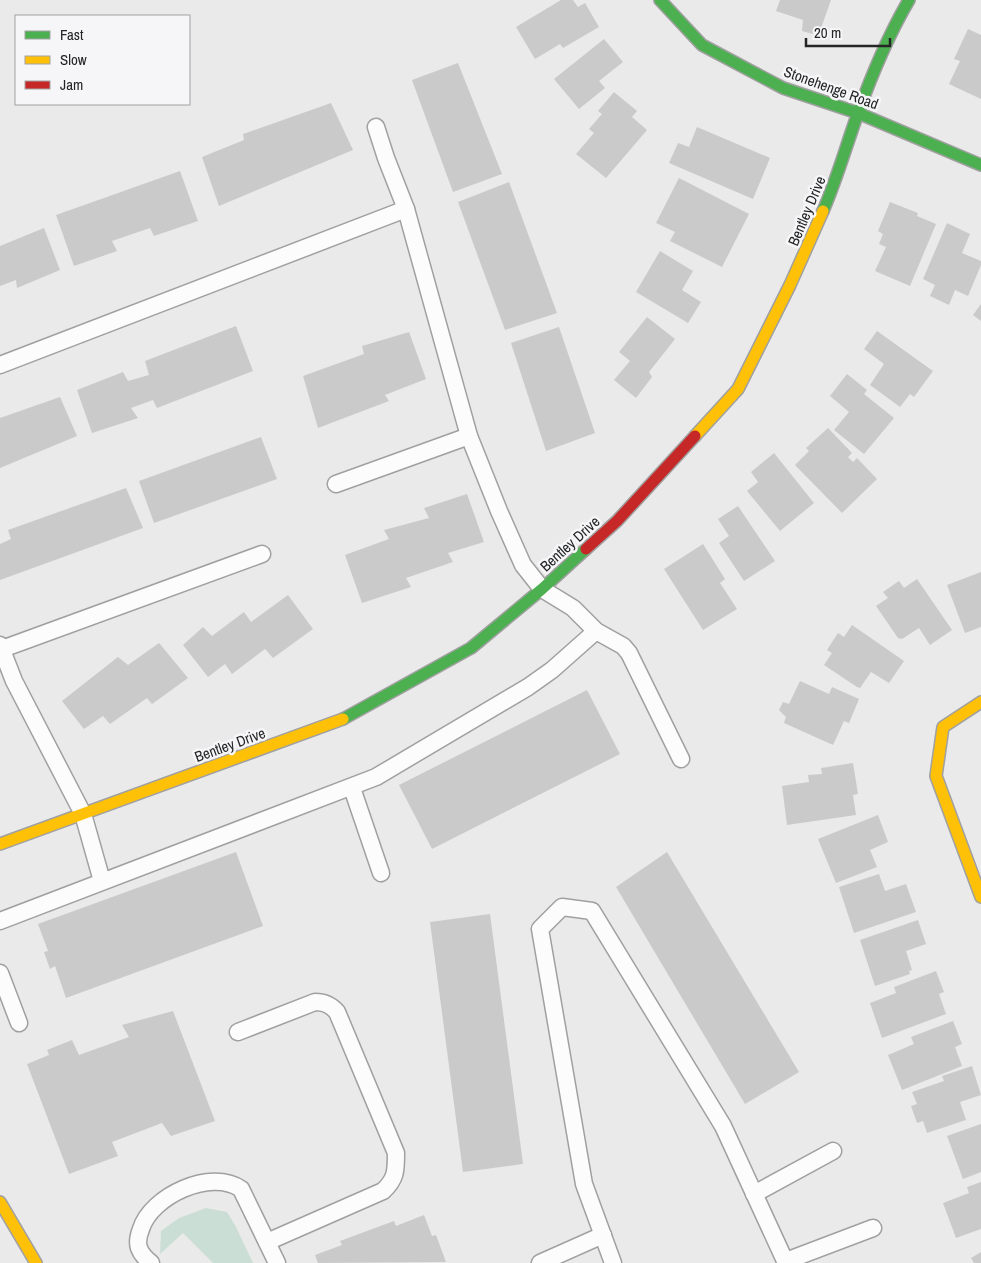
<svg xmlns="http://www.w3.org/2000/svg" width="981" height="1263" font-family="'Archivo Narrow',sans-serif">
<rect width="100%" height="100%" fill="#eaeaea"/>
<!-- green -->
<polygon fill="#cbded5" points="206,1208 227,1212 236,1227 253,1263 213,1263 183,1233 160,1254 161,1231 179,1218"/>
<!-- building -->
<g fill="#cacaca">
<polygon points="561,0 573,0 578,7 585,3 599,27 563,48 560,44 535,59 516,27"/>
<polygon points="780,0 831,0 820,31 813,34 802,31 803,20 776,11"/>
<polygon points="968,29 981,35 981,99 949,84 960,61 954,59"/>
<polygon points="604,39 623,62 599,81 605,88 579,109 554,79"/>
<polygon points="458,63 502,174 453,192 412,80"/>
<polygon points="614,92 637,111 632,117 647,130 606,178 576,154 594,133 589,129 602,114 598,111"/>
<polygon points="331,103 353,150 219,206 202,157 244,140 243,134"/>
<polygon points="697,127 770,158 753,199 669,163 678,143 689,147"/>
<polygon points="180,171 198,221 154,236 150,228 112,241 117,251 74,266 56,215"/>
<polygon points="679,178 749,214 722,267 670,241 675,232 656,223"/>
<polygon points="509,182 557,313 505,330 458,202"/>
<polygon points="890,202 918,213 917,216 936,224 910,286 875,271 886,247 879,244 883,234 878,231"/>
<polygon points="947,223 970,234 962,253 981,261 981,265 968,296 955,290 949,305 930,296 935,285 923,279"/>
<polygon points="44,228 60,270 17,288 16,280 0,286 0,246"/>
<polygon points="660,251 693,271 682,290 701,302 688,323 636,292"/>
<polygon points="981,304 981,321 973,315"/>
<polygon points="647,317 675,339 649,372 652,377 636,398 614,380 630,361 619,352"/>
<polygon points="236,326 253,371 157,408 153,400 131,408 138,418 92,433 77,390 123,372 128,381 149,375 145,361"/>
<polygon points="559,327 595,433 546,451 511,343"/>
<polygon points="877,331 933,371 914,397 910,394 900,407 870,385 884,364 864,349"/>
<polygon points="409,332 426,379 385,395 389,401 318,428 303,376 364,354 362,346"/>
<polygon points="847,374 867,390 864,394 894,418 864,454 834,430 849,412 830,396"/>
<polygon points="60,397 77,436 0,468 0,418"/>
<polygon points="828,428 852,453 848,457 853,462 857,458 877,479 842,513 795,465 809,451 806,448"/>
<polygon points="261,437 277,479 154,523 139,481"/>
<polygon points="774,453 814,503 780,531 747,491 758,482 751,472"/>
<polygon points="126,488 143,528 0,580 0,544 11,539 8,530"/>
<polygon points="467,494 484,542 448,553 453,562 406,578 411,587 362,603 345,555 389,539 384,530 429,518 424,508"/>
<polygon points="738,506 775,561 744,581 719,543 729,536 718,519"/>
<polygon points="703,544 725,579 720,583 737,609 703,630 664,569"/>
<polygon points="981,572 981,627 965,633 947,585"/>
<polygon points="917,579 952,630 930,645 919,628 902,639 898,638 876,606 888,598 883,592 899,581 904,588"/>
<polygon points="288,595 313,629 273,658 265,649 232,674 225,664 208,677 183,645 203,627 212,636 244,612 251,622"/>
<polygon points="852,625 904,661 889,683 871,672 860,688 857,687 824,665 832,653 827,650 838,633 844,637"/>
<polygon points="159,643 188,678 152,704 147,698 110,724 103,716 84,729 62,701 118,657 128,665"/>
<polygon points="800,681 829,694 832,687 859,699 849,723 844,721 833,745 784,723 786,717 779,710 783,702 789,704"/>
<polygon points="587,690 620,754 432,849 399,785"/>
<polygon points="853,763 858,794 853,795 856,815 787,825 782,786 809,782 808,775 822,774 821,768"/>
<polygon points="878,815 888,842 870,850 877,867 836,883 818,839"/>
<polygon points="236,852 263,926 66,998 55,966 50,969 44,952 48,951 38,924"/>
<polygon points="667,852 799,1072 745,1104 616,887"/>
<polygon points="879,874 885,891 906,884 916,912 854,933 839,887"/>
<polygon points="490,914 523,1164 463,1172 430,922"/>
<polygon points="918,920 926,944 906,951 912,970 909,971 910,974 875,986 860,940"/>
<polygon points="936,971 944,992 939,994 946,1014 882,1038 870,1003 896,993 894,987"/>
<polygon points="173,1011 215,1121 171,1136 162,1123 112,1142 118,1156 69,1174 27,1064 49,1055 47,1050 72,1040 79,1055 129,1037 122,1025"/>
<polygon points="953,1021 962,1044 955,1047 962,1066 902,1090 888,1055 914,1044 911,1037"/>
<polygon points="972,1066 981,1095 960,1102 966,1120 927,1133 923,1121 917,1123 911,1106 917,1104 912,1092 944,1081 942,1076"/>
<polygon points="981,1124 981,1172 963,1179 947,1136"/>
<polygon points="981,1182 981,1229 956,1238 943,1203 969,1193 967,1187"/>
<polygon points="424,1215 432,1236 436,1235 446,1262 318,1263 315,1255 342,1245 340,1241 394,1221 396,1226"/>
<polygon points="981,1252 981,1263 974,1263 971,1258"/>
</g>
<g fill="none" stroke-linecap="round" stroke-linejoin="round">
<defs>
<g id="lane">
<polyline points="376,127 386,158 406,209 469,436 499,511 523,565 542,589 573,608 596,631 623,646 629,653 681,759"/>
<polyline points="0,365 406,209"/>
<polyline points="336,484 469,436"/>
<polyline points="0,645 14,681 83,814 102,881"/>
<polyline points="2,649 262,554"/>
<polyline points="352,788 381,873"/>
<polyline points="0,921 376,777 528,687 552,670 596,631"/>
<polyline points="0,973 19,1023"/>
<path d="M238 1032 315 1002C325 1002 331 1005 337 1012L396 1153C396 1171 396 1179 383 1191L267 1242"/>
<polyline points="754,1194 833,1151"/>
<polyline points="786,1261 873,1228"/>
<path d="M151 1263C146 1259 141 1254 139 1248 137 1242 139 1234 141 1229 151 1196 211 1168 241 1189L277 1263"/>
<polyline points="540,1263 603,1235"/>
<polyline points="613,1263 584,1184 540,929 562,907 592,911 723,1126 786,1263"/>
</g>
<g id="fast">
<polyline points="660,0 702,45 783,88 858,113 981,165"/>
<path d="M823 211C837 179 846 146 858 113 872 74 888 36 909 0"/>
<polyline points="343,719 471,648 542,589 586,549"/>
</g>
<g id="slow">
<polyline points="695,436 738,389 790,285 823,211"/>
<polyline points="981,702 943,727 936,776 981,897"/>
<polyline points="0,844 343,719"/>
<polyline points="0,1202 36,1263"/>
</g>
<polyline id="jam" points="586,549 617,521 695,436"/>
</defs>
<!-- lane casing -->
<use href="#lane" stroke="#a0a0a0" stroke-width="19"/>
<!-- fast casing -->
<use href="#fast" stroke="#a0a0a0" stroke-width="14"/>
<!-- slow casing -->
<use href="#slow" stroke="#a0a0a0" stroke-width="14"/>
<!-- jam casing -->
<use href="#jam" stroke="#a0a0a0" stroke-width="14"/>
<!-- lane -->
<use href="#lane" stroke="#fcfcfc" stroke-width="16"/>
<!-- fast -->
<use href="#fast" stroke="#4caf50" stroke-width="11"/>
<!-- slow -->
<use href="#slow" stroke="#ffc107" stroke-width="11"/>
<!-- jam -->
<use href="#jam" stroke="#c62828" stroke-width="11"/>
</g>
<g text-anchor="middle" stroke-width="5" stroke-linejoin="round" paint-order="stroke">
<!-- street labels -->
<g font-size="15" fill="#242525" stroke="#f6f6f8">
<text transform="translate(831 88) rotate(20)" y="5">Stonehenge Road</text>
<text transform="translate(807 211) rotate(-67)" y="5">Bentley Drive</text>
<text transform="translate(570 544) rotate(-42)" y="5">Bentley Drive</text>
<text transform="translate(230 745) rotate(-20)" y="5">Bentley Drive</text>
</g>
</g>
<!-- legend -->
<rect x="15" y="15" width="175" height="90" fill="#f6f6f8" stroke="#a2a2a4"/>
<rect x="25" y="31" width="25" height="8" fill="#4caf50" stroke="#a2a2a4"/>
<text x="60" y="40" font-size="15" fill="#242525">Fast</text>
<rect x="25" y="56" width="25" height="8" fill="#ffc107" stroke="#a2a2a4"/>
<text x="60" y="65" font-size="15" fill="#242525">Slow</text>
<rect x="25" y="81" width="25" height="8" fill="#c62828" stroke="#a2a2a4"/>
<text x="60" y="90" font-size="15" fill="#242525">Jam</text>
<!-- scale -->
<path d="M806 38v8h84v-8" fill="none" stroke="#242525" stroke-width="2.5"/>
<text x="814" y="38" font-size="15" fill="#242525" stroke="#f6f6f8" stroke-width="4" paint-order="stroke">20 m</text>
</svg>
